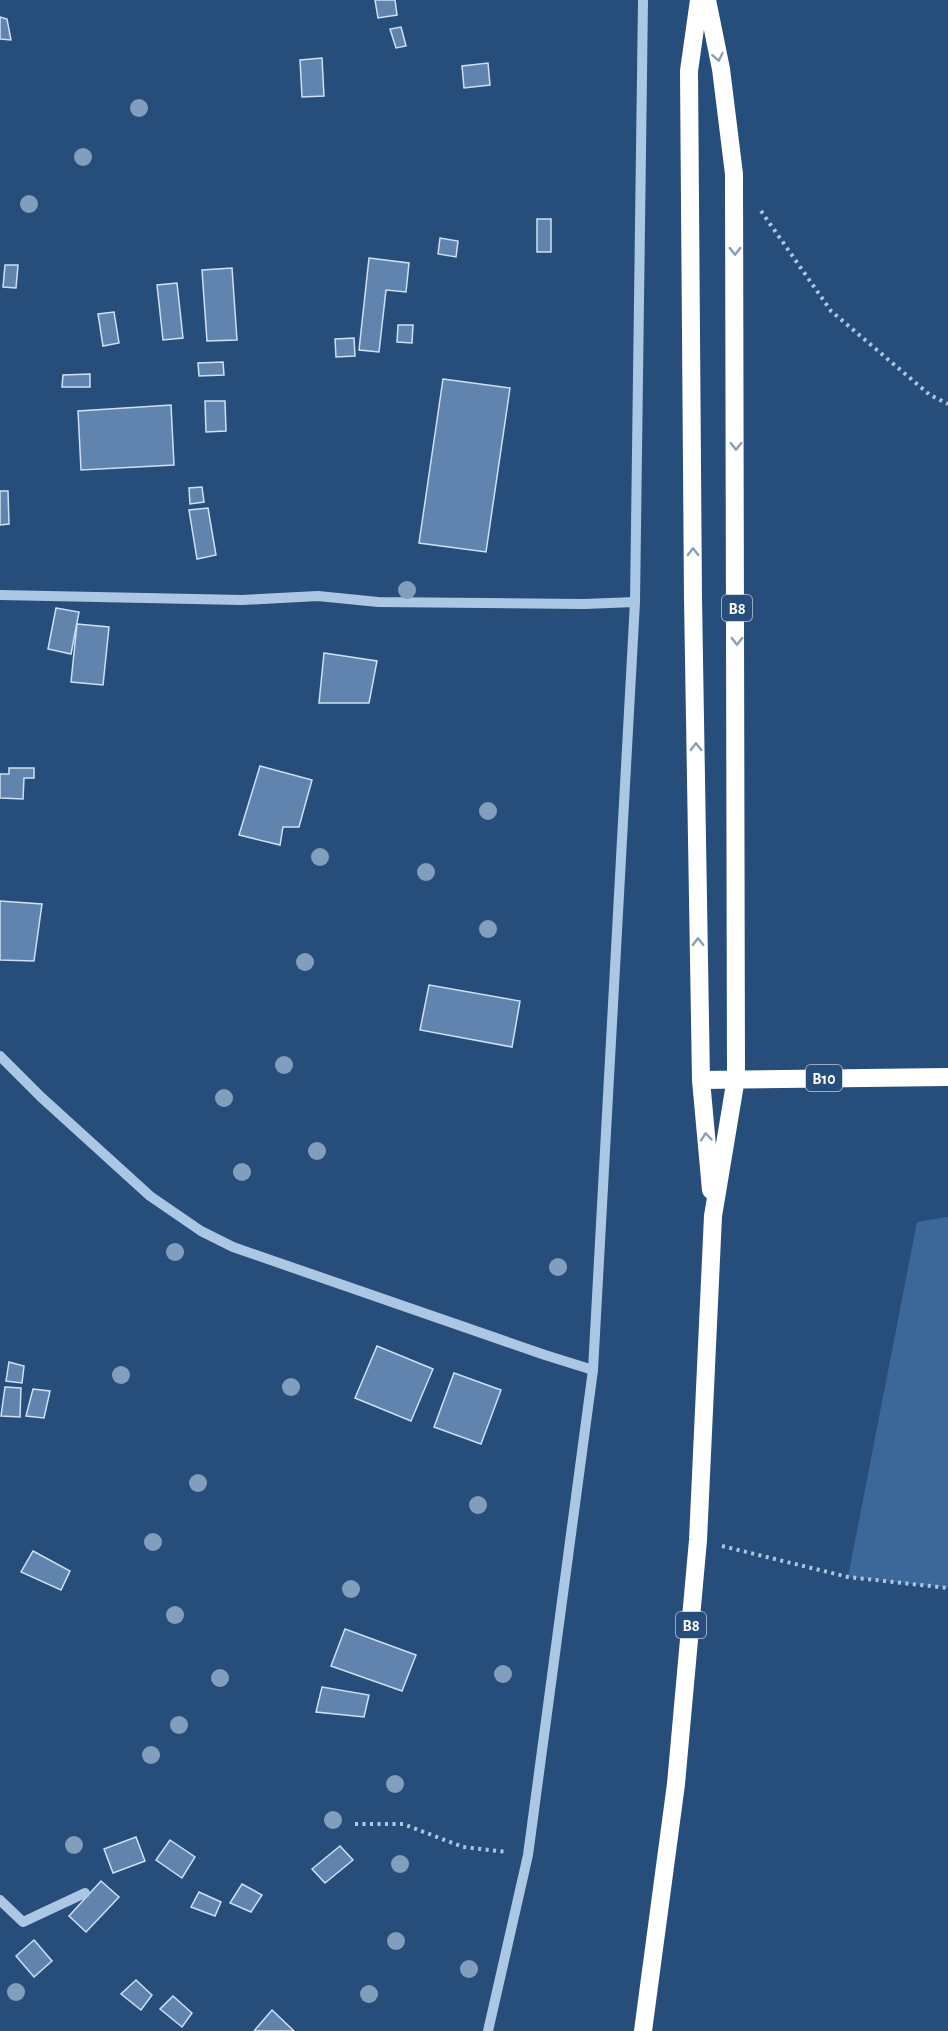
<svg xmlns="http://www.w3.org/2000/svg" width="948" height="2031" font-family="'Alegreya Sans',sans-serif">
<rect width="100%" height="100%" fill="#274e7b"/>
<!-- green -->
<polygon fill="#3b6898" points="948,1217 948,1588 848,1577 917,1222"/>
<!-- building -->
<g fill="#6084ad" stroke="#cee0f3" stroke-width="1.5">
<polygon points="375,0 395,0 397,15 378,18"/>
<polygon points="0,17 7,19 11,40 0,39"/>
<polygon points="401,27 406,46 396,48 390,29"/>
<polygon points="322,58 324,96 302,97 300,60"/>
<polygon points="488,63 490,85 464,88 462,66"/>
<rect x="537" y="219" width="14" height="33"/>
<polygon points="440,238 458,241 456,257 438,254"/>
<polygon points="369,258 409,263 406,292 386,290 379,352 359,350"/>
<polygon points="5,265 18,265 16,288 3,287"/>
<polygon points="232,268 237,340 207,341 202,270"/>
<polygon points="177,283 183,338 163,340 157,285"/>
<polygon points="114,312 119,343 103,346 98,314"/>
<polygon points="398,325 413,325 412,343 397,342"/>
<polygon points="354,338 355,356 336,357 335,339"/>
<polygon points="223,362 224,375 199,376 198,363"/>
<polygon points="90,374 90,387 62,387 63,375"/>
<polygon points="443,379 510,388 486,552 419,543"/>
<polygon points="205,401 225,401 226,431 206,432"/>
<polygon points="171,405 174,465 81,470 78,411"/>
<polygon points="202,487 204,502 190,504 189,488"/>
<polygon points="0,491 8,491 9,524 0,525"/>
<polygon points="208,508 216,555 197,559 189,510"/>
<polygon points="56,608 79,612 71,654 48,649"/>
<polygon points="77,624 109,627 103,685 71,682"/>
<polygon points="324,653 377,661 369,703 319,703"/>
<polygon points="260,766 312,780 299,827 283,827 280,845 239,835"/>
<polygon points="9,768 34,768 34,778 24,778 23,799 0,798 0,774 9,774"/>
<polygon points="0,901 42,904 34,961 0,960"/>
<polygon points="429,985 520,1001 512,1047 420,1030"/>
<polygon points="377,1346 433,1369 411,1421 355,1398"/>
<polygon points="9,1362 24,1366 22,1383 6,1381"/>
<polygon points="454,1373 501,1390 481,1444 434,1427"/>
<polygon points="5,1387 21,1388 20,1417 1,1416"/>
<polygon points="33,1389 50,1391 44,1418 26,1416"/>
<polygon points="33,1551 70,1571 61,1590 21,1572"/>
<polygon points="345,1629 416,1655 402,1691 331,1666"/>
<polygon points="322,1687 369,1695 364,1717 316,1712"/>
<polygon points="136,1837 145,1861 113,1873 104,1849"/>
<polygon points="170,1840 195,1857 182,1878 156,1860"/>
<polygon points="340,1846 353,1860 325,1883 312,1869"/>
<polygon points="101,1881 119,1897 86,1932 69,1916"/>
<polygon points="242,1884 262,1895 251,1912 230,1903"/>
<polygon points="199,1892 221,1902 215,1916 191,1907"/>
<polygon points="34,1940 52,1961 34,1977 16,1956"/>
<polygon points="136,1980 152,1995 141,2010 121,1994"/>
<polygon points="173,1996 192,2013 182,2027 160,2009"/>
<polygon points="272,2010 294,2031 254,2031"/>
</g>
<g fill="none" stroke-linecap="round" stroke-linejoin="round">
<!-- path -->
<g stroke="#acc7e4" stroke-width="4" stroke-dasharray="3 4.5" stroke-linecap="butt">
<polyline points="761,211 831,311 930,395 948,404"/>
<polyline points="722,1546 848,1577 948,1588"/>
<polyline points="355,1824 403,1824 463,1847 507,1852"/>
</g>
<!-- minor -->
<g stroke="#acc7e4" stroke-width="10">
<polyline points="0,595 242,600 318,596 378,602 584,604 635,602"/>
<polyline points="0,1056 41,1097 150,1196 201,1231 233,1247 545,1355 593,1370"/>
<polyline points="0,1900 23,1922 85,1893"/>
<polyline points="488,2031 528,1855 593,1370 635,602 643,0"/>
</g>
<!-- highway -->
<g stroke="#fff" stroke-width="18">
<polyline points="699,0 689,71 693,598 701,1080 711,1190"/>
<polyline points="701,1080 948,1077"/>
<polyline points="643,2031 676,1784 698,1540 713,1216 736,1078 734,174 721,69 707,0"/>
</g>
</g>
<!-- trees -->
<g fill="#839ebd">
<circle cx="139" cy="108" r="9"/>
<circle cx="83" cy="157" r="9"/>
<circle cx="29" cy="204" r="9"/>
<circle cx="407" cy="590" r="9"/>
<circle cx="488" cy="811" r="9"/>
<circle cx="320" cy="857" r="9"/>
<circle cx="426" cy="872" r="9"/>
<circle cx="488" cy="929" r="9"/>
<circle cx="305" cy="962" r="9"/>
<circle cx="284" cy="1065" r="9"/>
<circle cx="224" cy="1098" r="9"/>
<circle cx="317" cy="1151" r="9"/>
<circle cx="242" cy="1172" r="9"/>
<circle cx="175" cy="1252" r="9"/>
<circle cx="558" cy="1267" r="9"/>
<circle cx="121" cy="1375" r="9"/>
<circle cx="291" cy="1387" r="9"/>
<circle cx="198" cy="1483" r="9"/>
<circle cx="478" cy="1505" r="9"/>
<circle cx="153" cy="1542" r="9"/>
<circle cx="351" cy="1589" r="9"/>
<circle cx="175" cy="1615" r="9"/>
<circle cx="503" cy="1674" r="9"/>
<circle cx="220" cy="1678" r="9"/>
<circle cx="179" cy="1725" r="9"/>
<circle cx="151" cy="1755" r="9"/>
<circle cx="395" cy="1784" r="9"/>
<circle cx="333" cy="1820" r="9"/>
<circle cx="74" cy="1845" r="9"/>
<circle cx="400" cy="1864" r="9"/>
<circle cx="396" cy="1941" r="9"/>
<circle cx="469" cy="1969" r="9"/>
<circle cx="16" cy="1992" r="9"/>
<circle cx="369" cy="1994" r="9"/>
</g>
<!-- one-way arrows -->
<defs><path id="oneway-chevron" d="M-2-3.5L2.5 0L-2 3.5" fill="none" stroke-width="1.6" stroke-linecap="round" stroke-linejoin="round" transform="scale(1.5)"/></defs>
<g stroke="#889eb6">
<use href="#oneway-chevron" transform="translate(718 57) rotate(79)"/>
<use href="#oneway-chevron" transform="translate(735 251) rotate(90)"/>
<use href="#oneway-chevron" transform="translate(736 446) rotate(90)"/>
<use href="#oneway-chevron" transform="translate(693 552) rotate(-90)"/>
<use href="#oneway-chevron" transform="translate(737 641) rotate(90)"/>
<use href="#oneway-chevron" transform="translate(696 747) rotate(-91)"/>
<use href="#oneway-chevron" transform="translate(698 942) rotate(-91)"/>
<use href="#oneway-chevron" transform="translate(706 1137) rotate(-95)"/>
</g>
<g text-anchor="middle" stroke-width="4.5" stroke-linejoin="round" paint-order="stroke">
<!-- shield labels -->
<g fill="#274e7b" stroke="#becad7" stroke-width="1.5">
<rect x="722" y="595" width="30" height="26" rx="4.5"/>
<rect x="806" y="1065" width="36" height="26" rx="4.5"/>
<rect x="676" y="1612" width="30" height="26" rx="4.5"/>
</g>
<g font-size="16" font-weight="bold" fill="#fff">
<text x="737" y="614">B8</text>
<text x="824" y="1084">B10</text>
<text x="691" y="1631">B8</text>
</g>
</g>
</svg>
